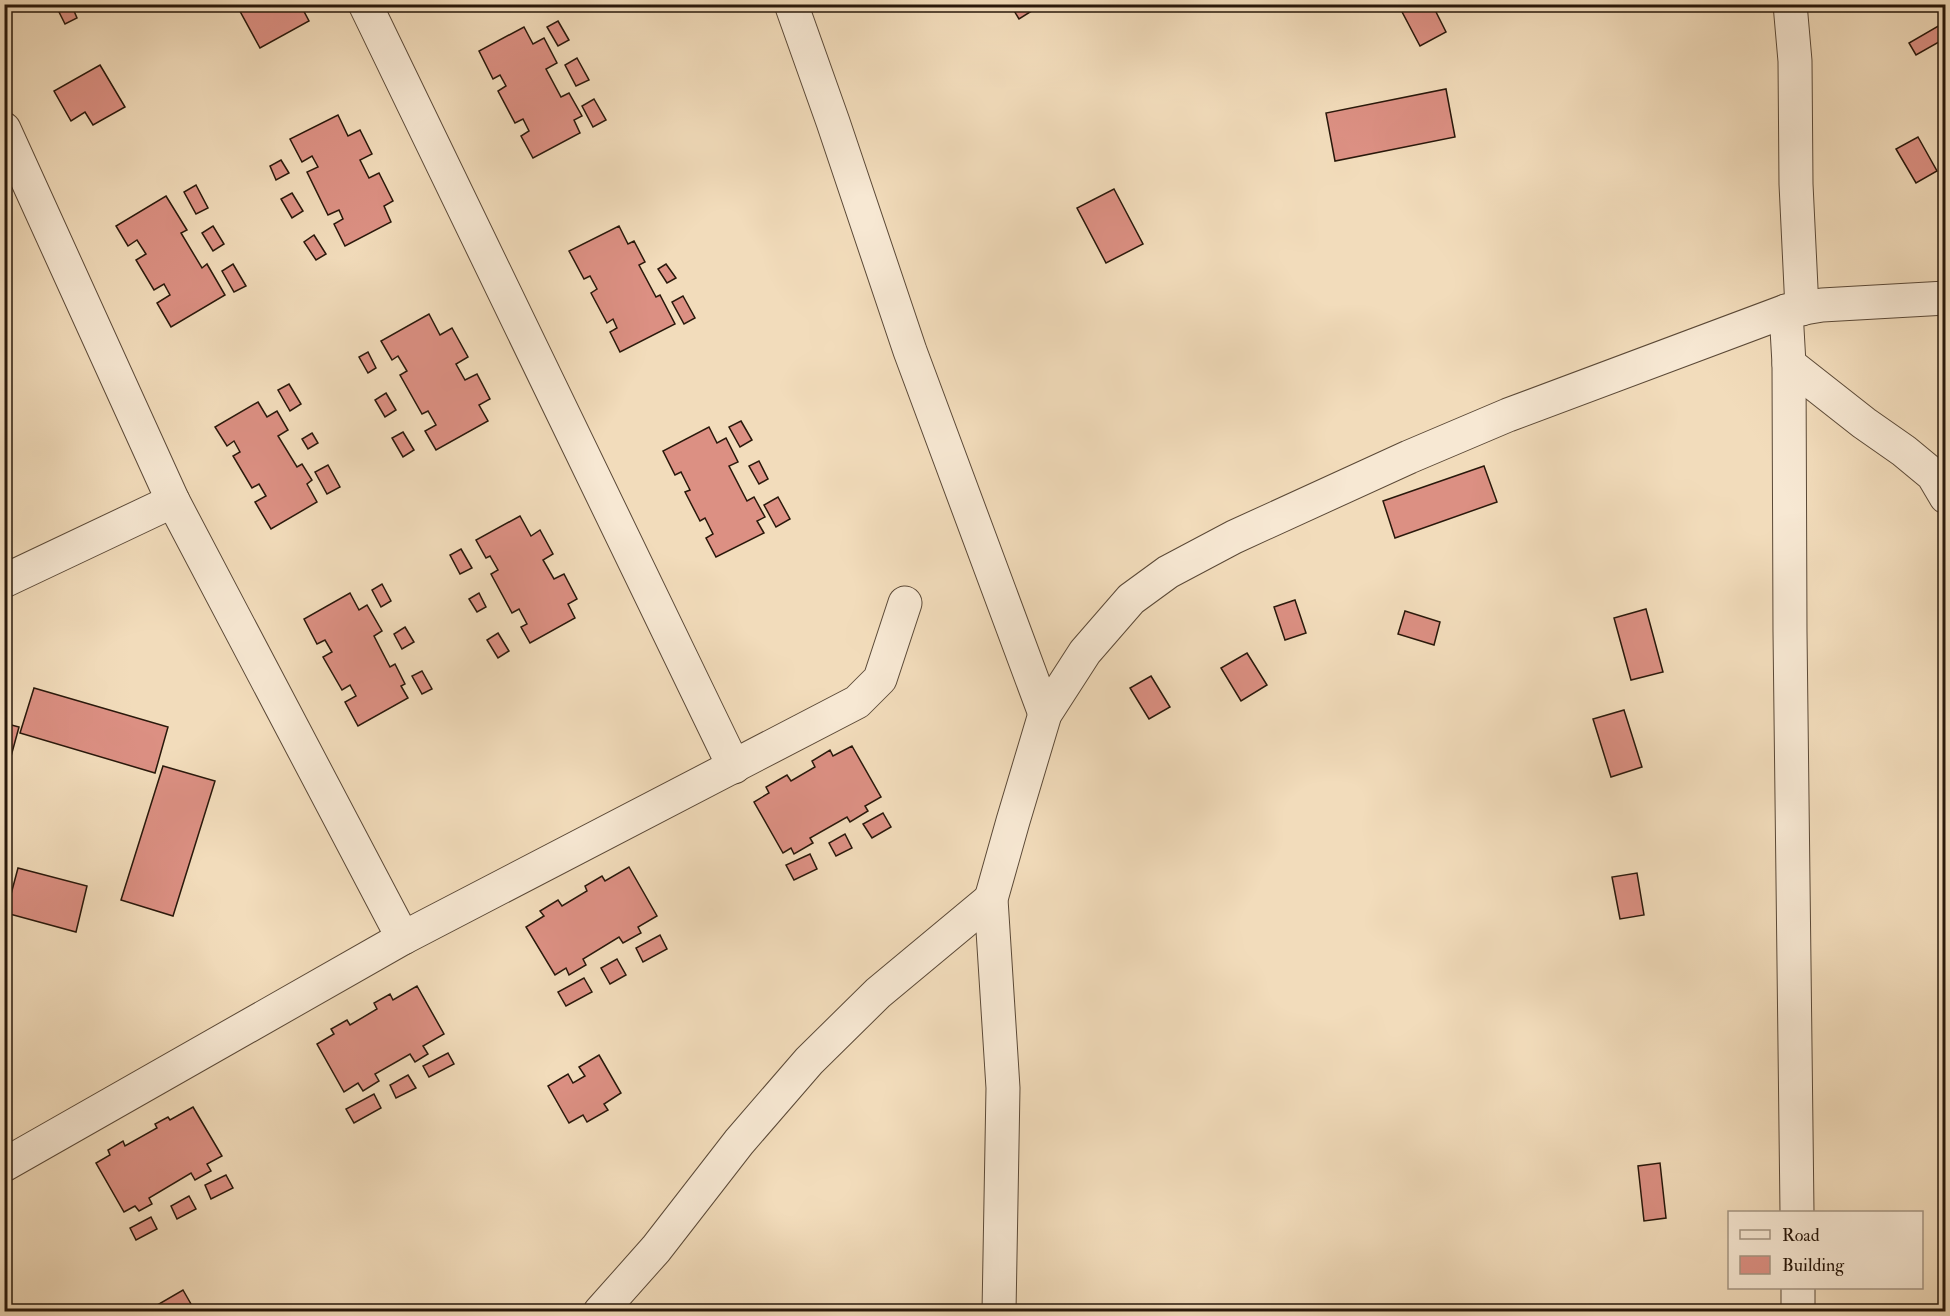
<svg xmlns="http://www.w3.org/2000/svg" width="1950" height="1316" font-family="'IM FELL Double Pica',serif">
<rect width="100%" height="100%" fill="#f2dcbb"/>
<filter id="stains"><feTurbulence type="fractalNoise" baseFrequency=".00333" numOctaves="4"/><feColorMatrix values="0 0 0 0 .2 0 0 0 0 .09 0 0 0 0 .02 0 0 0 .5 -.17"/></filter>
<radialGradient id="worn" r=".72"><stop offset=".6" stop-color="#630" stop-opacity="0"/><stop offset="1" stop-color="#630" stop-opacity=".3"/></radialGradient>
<!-- building -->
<g fill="#dc9083" stroke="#29180b" stroke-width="1.5">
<polygon points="55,4 71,4 77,18 65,24"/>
<polygon points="236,4 300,4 309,21 260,48"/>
<polygon points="1010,4 1043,4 1019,19"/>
<polygon points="1406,4 1432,4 1446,32 1420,46 1400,8"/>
<polygon points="558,21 569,40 558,46 547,27"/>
<polygon points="1940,25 1946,38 1916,55 1909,43"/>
<polygon points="524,27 533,44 544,38 557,63 546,69 561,97 569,93 582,116 574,120 580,133 533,158 521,136 529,131 523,119 515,123 498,91 506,86 500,75 493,79 479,51"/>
<polygon points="577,58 589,80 576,86 565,65"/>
<polygon points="100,65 125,107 93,125 85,112 71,121 54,91"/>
<polygon points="1446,89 1455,137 1335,161 1326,113"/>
<polygon points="594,99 606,120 593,127 582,106"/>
<polygon points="338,115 348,136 360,130 372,154 360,160 369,178 379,173 393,201 384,206 391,222 345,246 334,224 343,219 339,210 328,215 307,172 318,167 312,156 302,162 290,139"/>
<polygon points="1918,137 1937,171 1916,183 1896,149"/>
<polygon points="281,160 289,173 276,180 270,166"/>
<polygon points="196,185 208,208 196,214 184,192"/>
<polygon points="1114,189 1143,244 1106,263 1077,208"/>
<polygon points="292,193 303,211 292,218 281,199"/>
<polygon points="166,196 187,230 181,233 202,268 207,264 225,295 171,327 157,303 170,295 164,284 154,290 136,260 146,254 137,240 128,246 116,226"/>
<polygon points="213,226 224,244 213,251 202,233"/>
<polygon points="619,226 628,244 634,241 645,262 639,265 656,297 660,295 675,324 620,352 610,332 617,328 613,319 607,323 591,293 597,289 590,276 584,279 569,251"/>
<polygon points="314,235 326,254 316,260 304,242"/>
<polygon points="233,264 246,286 234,292 222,271"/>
<polygon points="666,264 676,278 667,283 658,269"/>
<polygon points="683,296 695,318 684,324 672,302"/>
<polygon points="429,314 440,335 452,328 468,357 456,364 465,380 477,374 490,399 479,405 488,421 436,450 425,431 436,425 428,411 422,414 400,375 407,371 398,356 392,360 381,341"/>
<polygon points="368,352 376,368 368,373 359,357"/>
<polygon points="289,384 301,404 290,411 278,390"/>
<polygon points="386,393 396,410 385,417 375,400"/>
<polygon points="258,402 267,417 277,411 288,430 278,436 297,467 302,464 312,480 307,484 317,502 271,529 255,502 266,496 259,484 252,488 233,456 240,452 234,441 227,446 215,427"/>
<polygon points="741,421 752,440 740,447 729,427"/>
<polygon points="709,427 717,443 726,438 738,462 729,466 747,501 754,497 765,517 757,521 764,533 716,557 706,538 713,534 705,518 700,521 685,492 690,490 681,472 675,475 663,451"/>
<polygon points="403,432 414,450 403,457 392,438"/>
<polygon points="312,433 318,443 308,449 302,439"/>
<polygon points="759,461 768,479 759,484 749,466"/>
<polygon points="328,465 340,487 327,494 315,472"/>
<polygon points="1484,466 1497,502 1395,538 1383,501"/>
<polygon points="778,497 790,519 776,527 764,505"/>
<polygon points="520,516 531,536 540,530 553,554 543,560 554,579 564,574 577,599 568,604 575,618 530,643 521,627 527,624 519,609 512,613 491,574 498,570 490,556 486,558 476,540"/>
<polygon points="461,549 472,568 460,574 450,555"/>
<polygon points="382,584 391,601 381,607 372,590"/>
<polygon points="350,593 359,610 367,605 382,631 374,636 390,667 395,664 405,684 401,686 408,698 358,726 345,702 356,696 350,685 342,690 323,657 332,652 325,640 317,644 304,619"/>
<polygon points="479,593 486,607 477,612 469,599"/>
<polygon points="1295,600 1306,633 1285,640 1274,607"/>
<polygon points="1646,609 1663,672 1631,680 1614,618"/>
<polygon points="1405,611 1440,622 1434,645 1398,634"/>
<polygon points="405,627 414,642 402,649 394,634"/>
<polygon points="498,633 509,651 498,658 487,640"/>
<polygon points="1247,653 1267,685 1241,701 1221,668"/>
<polygon points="422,671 432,689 422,694 412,676"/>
<polygon points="1151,676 1170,707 1149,719 1130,688"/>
<polygon points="34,688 168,727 155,773 20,733"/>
<polygon points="1624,710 1642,767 1611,777 1593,719"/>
<polygon points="4,723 19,727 4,782"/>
<polygon points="852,746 881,797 865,806 868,811 850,822 847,817 810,838 813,843 794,854 791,848 783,853 754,802 769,793 766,787 787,775 791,781 815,767 812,761 830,750 833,756"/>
<polygon points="163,766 215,781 173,916 121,900"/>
<polygon points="883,813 891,827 872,838 863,824"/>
<polygon points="845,834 852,848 836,856 829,843"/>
<polygon points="810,854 817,869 794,880 786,865"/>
<polygon points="629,867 657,916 638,927 641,933 623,943 619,937 583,959 586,965 569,975 566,968 555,975 526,927 544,916 540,911 558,900 562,906 587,891 585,886 602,876 605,881"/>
<polygon points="18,868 87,886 76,932 6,913"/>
<polygon points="1637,873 1644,915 1620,919 1612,877"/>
<polygon points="660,935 667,949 643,962 636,948"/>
<polygon points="617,959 626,975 610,984 601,968"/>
<polygon points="584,978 592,992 566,1006 558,992"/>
<polygon points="417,986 444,1034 423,1046 428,1054 415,1062 410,1054 375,1074 379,1081 363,1091 358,1083 344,1092 317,1044 334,1034 331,1029 347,1020 350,1025 377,1009 374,1003 390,994 393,1000"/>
<polygon points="448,1053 454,1064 429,1077 423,1066"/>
<polygon points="599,1055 621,1093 604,1104 608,1110 587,1122 583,1115 569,1123 548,1086 568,1074 573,1083 585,1076 579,1067"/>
<polygon points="408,1075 416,1088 396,1098 390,1085"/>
<polygon points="374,1094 381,1108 354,1123 346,1109"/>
<polygon points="193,1107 222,1156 207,1164 211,1171 195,1180 191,1173 149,1198 152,1204 139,1211 135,1206 124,1212 96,1163 110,1155 108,1150 123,1141 125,1146 157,1128 155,1124 168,1117 170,1120"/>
<polygon points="1660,1163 1666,1218 1644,1221 1638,1166"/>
<polygon points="226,1175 233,1188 211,1199 205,1185"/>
<polygon points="189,1196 196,1209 177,1219 171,1206"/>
<polygon points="151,1217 157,1229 136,1240 130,1228"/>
<polygon points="183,1290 195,1311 154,1312 152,1308"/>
</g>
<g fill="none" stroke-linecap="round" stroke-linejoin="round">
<defs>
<g id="minor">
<polyline points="365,4 734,767"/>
<polyline points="791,4 833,122 910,351 1045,714"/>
<polyline points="1790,4 1795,61 1796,184 1802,309"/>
<polyline points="4,129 173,501 403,938"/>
<polyline points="1786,311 1789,364 1790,632 1797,1212"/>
<polyline points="1789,364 1864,423 1904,451 1933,475 1946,497"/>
<polyline points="4,581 173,501"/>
<polyline points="4,1165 403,938 857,702 880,679 905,603"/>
<polyline points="1798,1288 1798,1312"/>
<polyline points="600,1312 656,1249 739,1142 809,1061 878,993 991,899"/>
<polyline points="999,1312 1003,1088 991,899 1013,821 1045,714 1085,652 1131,599 1168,572 1234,537 1409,457 1508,415 1786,311 1822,305 1946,298"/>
</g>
</defs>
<!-- minor casing -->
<use href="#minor" stroke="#5b4937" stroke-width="35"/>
<!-- minor -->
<use href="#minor" stroke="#f7e8d3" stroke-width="33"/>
</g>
<!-- margin -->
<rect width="1950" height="1316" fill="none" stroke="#f2dcbb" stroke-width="24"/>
<rect x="6" y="6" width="1938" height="1304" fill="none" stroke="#29180b" stroke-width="3"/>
<rect x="12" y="12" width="1926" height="1292" fill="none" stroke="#29180b" stroke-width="1.5"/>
<!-- legend -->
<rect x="1728" y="1211" width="195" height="78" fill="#f7e8d3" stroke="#a59583" stroke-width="1.5"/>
<rect x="1740" y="1230" width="30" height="9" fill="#f7e8d3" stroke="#a59583" stroke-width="1.5"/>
<text x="1782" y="1241" font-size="18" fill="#29180b">Road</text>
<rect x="1740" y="1256" width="30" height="18" fill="#dc9083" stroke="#a59583" stroke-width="1.5"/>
<text x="1782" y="1271" font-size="18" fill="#29180b">Building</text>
<rect width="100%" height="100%" filter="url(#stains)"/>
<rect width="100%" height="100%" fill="url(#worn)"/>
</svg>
